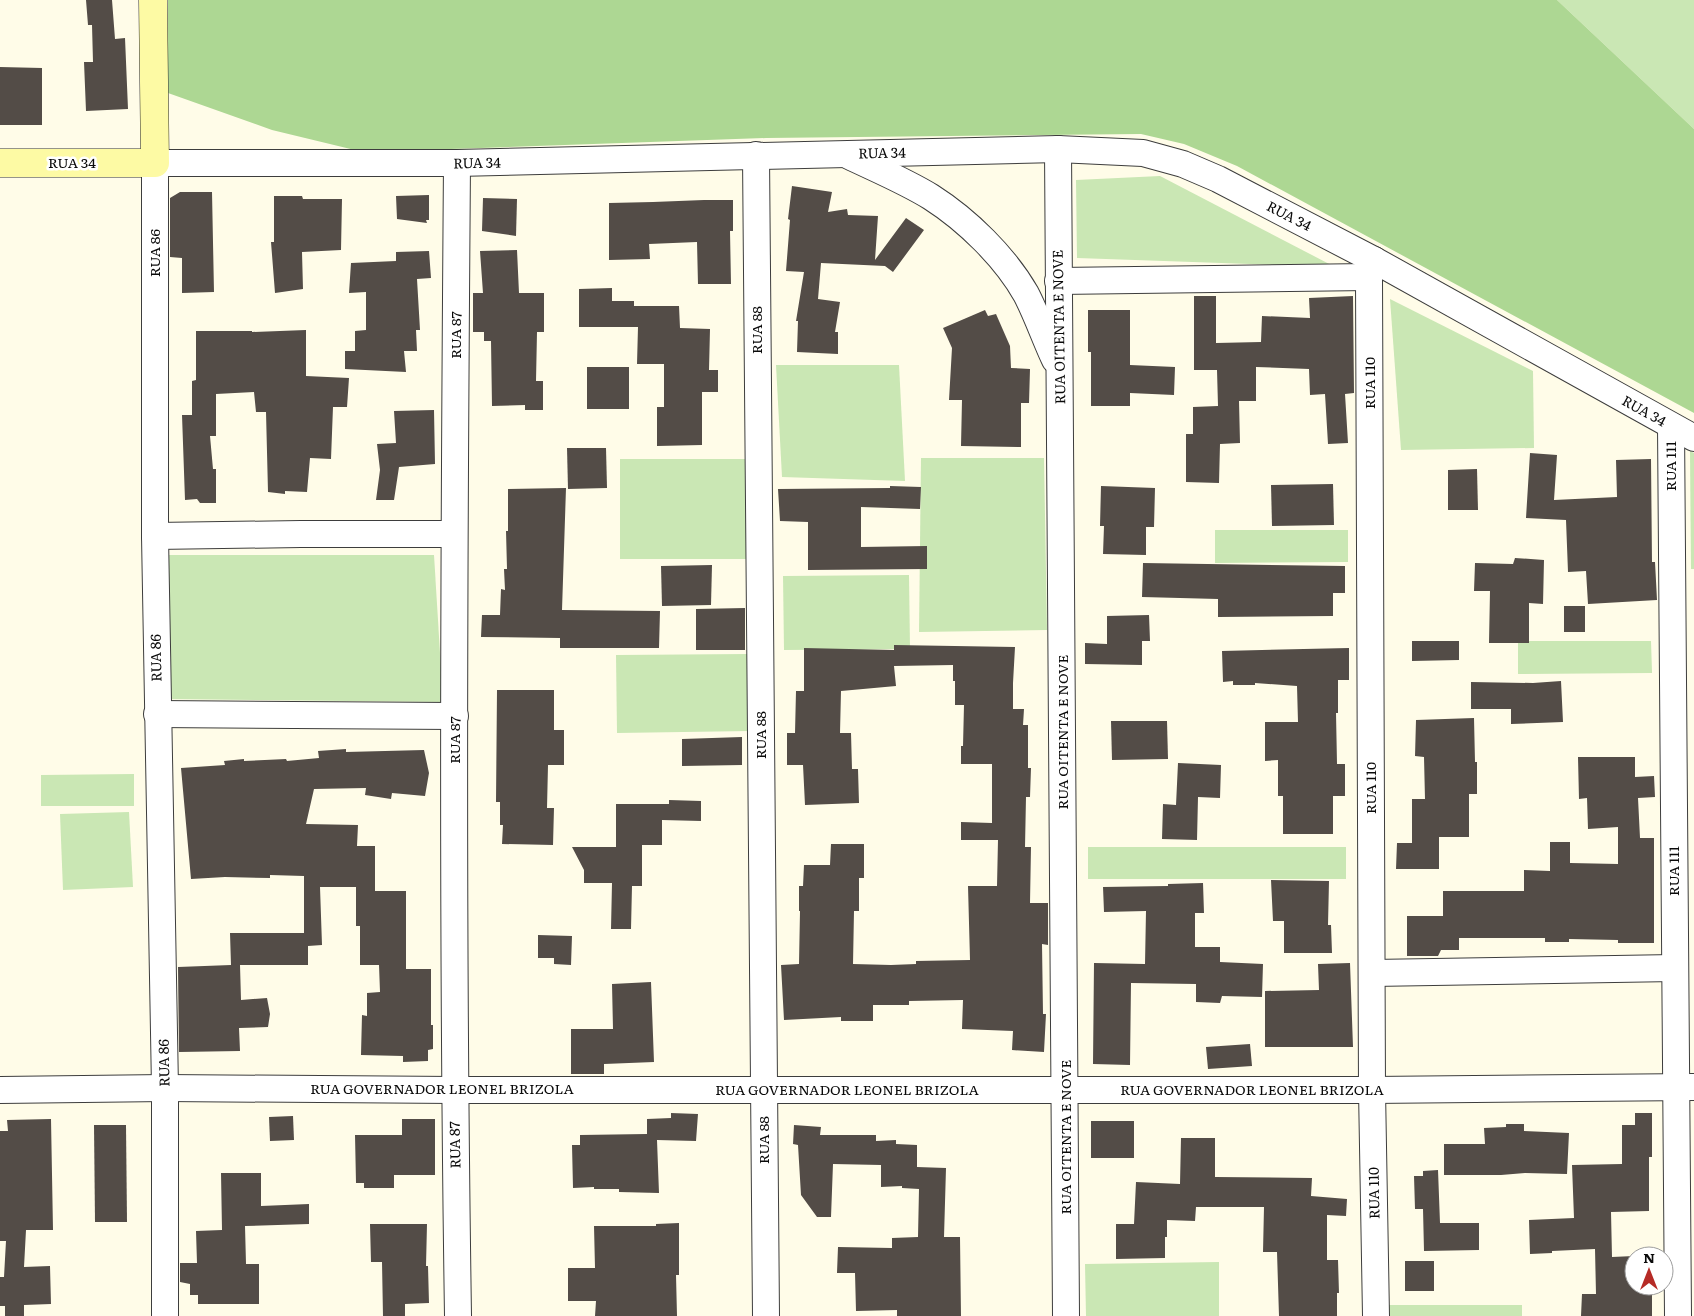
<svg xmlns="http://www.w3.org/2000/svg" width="1694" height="1316" font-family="Literata,serif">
<rect width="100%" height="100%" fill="#fffce8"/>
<!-- green -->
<g fill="#cae7b4">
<polygon points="1557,0 1694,0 1694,129"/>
<polygon points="1160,176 1335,267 1077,258 1076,180"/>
<polygon points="1390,299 1533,371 1534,448 1401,450"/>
<polygon points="776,365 899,365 905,481 782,477"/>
<polygon points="1690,451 1694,453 1694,569 1691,569"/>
<polygon points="921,458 1044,458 1047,630 919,632"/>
<rect x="620" y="459" width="129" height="100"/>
<polygon points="1215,530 1348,530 1348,562 1215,563"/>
<polygon points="166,555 434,555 443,702 166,699"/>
<polygon points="909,575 910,649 784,650 783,576"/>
<polygon points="1518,641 1651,641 1652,673 1518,674"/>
<polygon points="749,654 750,731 617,733 616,655"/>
<polygon points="134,774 134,806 41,806 41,775"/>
<polygon points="129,812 133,887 63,890 60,814"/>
<rect x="1088" y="847" width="258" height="32"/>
<polygon points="1219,1262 1219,1316 1086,1316 1085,1264"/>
<rect x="1389" y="1305" width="133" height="11"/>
</g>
<!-- forest -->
<polygon fill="#add793" points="168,0 1557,0 1694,129 1694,413 1237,166 1184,144 1141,134 766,138 363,152 272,130 168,93"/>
<!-- building -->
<g fill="#534c47">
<polygon points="86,0 112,0 115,39 125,38 128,109 86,111 84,62 93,62 92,25 88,25"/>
<polygon points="0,67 42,68 42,125 0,125"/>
<polygon points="792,186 832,192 828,212 847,209 848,215 878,216 875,260 906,218 924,230 893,272 885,266 821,263 818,299 840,302 835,332 838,332 838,354 797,352 798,321 796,321 804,272 786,271 790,220 788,219"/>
<polygon points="180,192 212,192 214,292 182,293 182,258 170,257 170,198"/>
<polygon points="429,195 429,220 426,220 427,223 397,219 396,196"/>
<polygon points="274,196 302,196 303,199 342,199 341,250 302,252 303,289 275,293 271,242 274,242"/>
<polygon points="483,198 517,199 516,236 482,231"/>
<polygon points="704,200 733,200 733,231 730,231 731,284 698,284 697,242 649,244 650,259 609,260 609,203 653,202"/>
<polygon points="517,250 519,293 544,293 544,332 537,332 536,381 543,381 543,410 525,410 525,405 492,406 491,341 484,341 484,332 473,332 473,293 483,293 480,251"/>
<polygon points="429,251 431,278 417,279 420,330 416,330 417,351 404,351 406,372 345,369 345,351 355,351 355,331 366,330 366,292 349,293 351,263 396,261 396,252"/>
<polygon points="612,288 612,301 634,301 634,306 679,306 680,328 710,329 709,370 718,370 718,392 702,392 702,445 657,446 657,407 664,407 664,364 637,364 638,327 579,327 579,289"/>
<polygon points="1194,296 1216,296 1216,343 1261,342 1262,316 1310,318 1309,298 1353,296 1354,393 1345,394 1348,443 1328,444 1325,394 1310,395 1309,369 1256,367 1256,401 1239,401 1240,443 1220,444 1219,483 1186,482 1186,434 1193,434 1193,407 1218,406 1217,370 1194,370"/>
<polygon points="985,310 988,316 996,314 1010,346 1011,368 1030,369 1029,403 1021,403 1021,447 961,446 962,400 949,400 952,348 943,328"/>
<polygon points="1088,310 1130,310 1130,365 1175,367 1174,395 1130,393 1130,406 1091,406 1091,352 1088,352"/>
<polygon points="306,330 306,376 349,378 347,407 333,407 331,459 310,458 307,492 285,491 285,494 268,492 266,412 256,412 254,392 216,394 216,436 210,436 213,469 216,469 216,503 200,503 197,499 185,500 182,415 192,415 192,381 196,380 196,331 252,331 252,332"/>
<rect x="587" y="367" width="42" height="42"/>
<polygon points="434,410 435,464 399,467 394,500 376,500 380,470 377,444 396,443 394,411"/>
<polygon points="567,448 606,448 607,488 568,489"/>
<polygon points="1530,453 1557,455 1554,500 1617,497 1616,460 1651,459 1652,562 1655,562 1657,600 1588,604 1586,571 1568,572 1566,520 1526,518"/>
<polygon points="1477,469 1478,510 1448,510 1448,470"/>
<polygon points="1333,484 1334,525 1272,526 1271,485"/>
<polygon points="890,486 921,487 920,509 861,507 861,547 927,546 927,569 808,570 808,522 780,521 778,489 890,488"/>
<polygon points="1101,486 1155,488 1154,527 1146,527 1146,555 1103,554 1104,526 1100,526"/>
<polygon points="566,488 562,610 660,611 659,648 560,648 560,638 481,637 482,615 500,615 501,589 505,590 504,569 507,569 506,531 508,531 508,489"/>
<polygon points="1515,558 1544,560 1543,604 1529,603 1529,643 1489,643 1490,591 1474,591 1475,563 1513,564"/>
<polygon points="1143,563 1345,566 1345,593 1333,593 1333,616 1218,617 1218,599 1142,597"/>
<polygon points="712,565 711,605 662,606 661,566"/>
<rect x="1564" y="606" width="21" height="26"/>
<polygon points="745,608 745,650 696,650 696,609"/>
<polygon points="1149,615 1150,641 1142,641 1142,665 1085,664 1085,643 1107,644 1107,616"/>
<polygon points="1412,641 1459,641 1459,660 1412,661"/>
<polygon points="894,645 1015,647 1013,683 1013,709 1024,709 1023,725 1028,725 1028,768 1031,768 1030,797 1026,797 1025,847 1031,847 1030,903 1048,903 1048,945 1042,944 1043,1014 1046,1014 1044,1052 1012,1050 1013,1031 962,1029 963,1000 909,1001 909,1005 873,1005 873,1021 841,1021 841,1017 784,1020 781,965 799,964 800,911 799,911 799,886 803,886 804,865 830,865 831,844 864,844 864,878 859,878 859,911 854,911 853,964 891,965 916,964 916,961 970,960 968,886 997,886 998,840 961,840 961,822 992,823 992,764 961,764 961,746 963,746 964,705 955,705 955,681 953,681 953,665 894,666 896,686 841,691 840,733 851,733 852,769 858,769 859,803 805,805 803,765 787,765 787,733 795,733 796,691 804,691 804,648 894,650"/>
<polygon points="1349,648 1349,680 1338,680 1338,713 1336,713 1337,764 1345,764 1345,796 1333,796 1333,834 1283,834 1283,796 1278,796 1278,760 1265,761 1265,722 1298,722 1297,686 1255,683 1255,685 1233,685 1233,681 1223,682 1222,651"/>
<polygon points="1561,681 1563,722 1511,724 1511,709 1471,709 1471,682 1533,683"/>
<polygon points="497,690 554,690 554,730 564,730 564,765 548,765 547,808 554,808 553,845 502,844 503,825 500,825 500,802 496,802"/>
<polygon points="1474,718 1475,762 1477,762 1477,794 1469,794 1469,837 1439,837 1439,869 1396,869 1397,843 1412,843 1412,799 1425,799 1424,757 1415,756 1416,720"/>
<polygon points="1111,721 1167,721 1168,759 1112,760"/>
<polygon points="742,737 742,765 682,766 682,739"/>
<polygon points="346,749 346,752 424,750 429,773 425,796 392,793 391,799 365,795 366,788 314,789 306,824 358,825 357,846 375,846 375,891 406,891 406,969 431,969 431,1025 433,1025 433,1049 428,1050 428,1061 403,1062 403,1056 361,1055 362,1015 367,1016 367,993 380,992 379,965 360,965 360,926 356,926 356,887 320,887 322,945 308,946 308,965 240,965 241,1000 267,998 270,1014 268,1027 239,1028 240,1051 179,1052 178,967 231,965 230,933 304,933 304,876 270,875 270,878 225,877 191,879 181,768 225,765 224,761 244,759 244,761 286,759 287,761 319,758 318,751"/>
<polygon points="1578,757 1635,757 1635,777 1654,776 1655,797 1638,798 1640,838 1654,838 1654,943 1618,943 1618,940 1569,939 1569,942 1545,942 1545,938 1459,938 1459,950 1441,950 1438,956 1407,956 1407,916 1443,916 1443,891 1524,891 1524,870 1550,871 1550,842 1570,842 1570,863 1618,864 1618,827 1588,829 1587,798 1579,799"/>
<polygon points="1178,763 1221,765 1220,798 1198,797 1197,840 1162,839 1163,804 1176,805"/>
<polygon points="669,800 701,801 701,821 662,820 662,845 642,845 642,886 632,886 631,929 611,929 612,883 584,883 584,870 572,847 616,847 616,804 669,804"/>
<polygon points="1271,880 1329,881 1328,925 1331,925 1332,953 1284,953 1284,921 1273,921"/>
<polygon points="1203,883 1204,913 1195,913 1195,947 1220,947 1220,962 1263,964 1262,997 1222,996 1220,1003 1196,1002 1196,984 1131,983 1130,1065 1093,1064 1094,963 1145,964 1146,911 1104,912 1103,887 1168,886 1168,884"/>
<polygon points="538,935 572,936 571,965 554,964 554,958 538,958"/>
<polygon points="1350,963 1353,1047 1265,1047 1265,991 1319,990 1318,964"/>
<polygon points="651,982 654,1062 604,1064 604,1074 571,1074 571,1029 613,1029 612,984"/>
<polygon points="1250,1044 1252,1066 1208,1069 1206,1047"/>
<polygon points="671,1113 698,1114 696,1141 657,1140 659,1193 619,1192 619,1189 594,1189 594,1187 573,1188 572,1145 580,1145 580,1135 647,1134 647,1119 671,1118"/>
<polygon points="1635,1113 1652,1113 1652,1157 1649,1157 1649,1211 1611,1212 1612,1257 1634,1256 1634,1286 1640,1286 1640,1294 1652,1294 1652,1316 1581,1316 1582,1294 1596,1294 1595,1249 1552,1251 1552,1253 1530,1254 1529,1220 1574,1218 1572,1165 1622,1164 1622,1125 1635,1125"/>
<polygon points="293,1116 294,1140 270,1141 269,1117"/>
<polygon points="51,1119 53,1230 26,1230 24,1267 50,1266 51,1304 24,1305 24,1316 5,1316 5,1306 0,1306 0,1277 4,1277 6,1241 0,1241 0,1131 8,1131 7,1120"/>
<polygon points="402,1119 435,1119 435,1175 394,1175 394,1188 364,1188 364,1183 356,1183 355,1135 402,1135"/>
<rect x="1091" y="1121" width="43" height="37"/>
<polygon points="1506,1124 1524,1124 1524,1131 1569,1133 1567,1174 1525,1173 1501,1175 1444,1175 1444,1144 1485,1144 1484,1128 1506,1127"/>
<polygon points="94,1125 126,1125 127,1222 95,1222"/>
<polygon points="794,1125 821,1127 820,1135 876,1135 876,1141 896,1140 896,1144 917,1145 917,1167 946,1168 944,1237 960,1237 961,1316 897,1316 897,1310 856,1311 855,1273 837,1273 838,1247 892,1248 892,1238 918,1237 919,1189 902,1188 902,1186 881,1187 881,1165 833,1164 831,1217 817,1217 801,1195 798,1145 793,1144"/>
<polygon points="1181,1138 1215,1138 1215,1177 1312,1178 1311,1196 1347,1199 1346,1216 1327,1215 1327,1260 1338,1260 1339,1293 1337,1293 1337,1316 1279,1316 1277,1252 1263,1252 1264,1207 1196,1207 1195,1221 1167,1220 1167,1237 1165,1237 1165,1258 1116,1259 1116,1224 1134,1224 1136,1182 1180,1184"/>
<polygon points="1438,1170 1440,1223 1479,1223 1479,1250 1424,1251 1423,1209 1415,1209 1414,1176 1423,1176 1423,1171"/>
<polygon points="221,1173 261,1173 261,1206 309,1204 309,1224 245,1226 246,1264 259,1264 259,1304 198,1304 198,1295 190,1295 190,1284 180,1282 180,1263 197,1263 196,1231 222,1230"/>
<polygon points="679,1223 679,1275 676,1275 677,1316 595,1316 596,1301 568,1301 568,1268 595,1268 594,1226 656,1226 656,1224"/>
<polygon points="370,1224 427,1224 426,1266 428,1266 429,1303 405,1304 405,1316 383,1316 382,1262 371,1262"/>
<rect x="1405" y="1261" width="29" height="30"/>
</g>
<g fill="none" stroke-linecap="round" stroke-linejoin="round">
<defs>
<g id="street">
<polyline points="1058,149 1066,1316"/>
<polyline points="756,155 766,1316"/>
<path d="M849 156C876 169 905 181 931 197 967 220 1005 257 1026 294 1037 315 1045 339 1055 360"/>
<path d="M457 163C454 548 452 932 458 1316"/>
<polyline points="1374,260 1369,277 1372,1090 1376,1316"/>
<polyline points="1058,281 1369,277"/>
<polyline points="1671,426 1678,1316"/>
<polyline points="155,536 301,534 454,534"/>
<polyline points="157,714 455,716"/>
<polyline points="1372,973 1675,968"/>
<polyline points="0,1090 165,1088 454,1090 1372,1090 1694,1087"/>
<polyline points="165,1316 165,1088 155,536 155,163 457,163 1058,149 1143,153 1183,164 1218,179 1374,260 1694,438"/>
</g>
<polyline id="secondary" points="0,163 155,163 153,0"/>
</defs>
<!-- street casing -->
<use href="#street" stroke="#3d3d3d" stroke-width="28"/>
<!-- secondary casing -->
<use href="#secondary" stroke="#2c2c2c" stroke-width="29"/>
<!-- street -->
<use href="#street" stroke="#fff" stroke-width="26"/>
<!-- secondary -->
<use href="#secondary" stroke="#fdfaa4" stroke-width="28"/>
</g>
<g text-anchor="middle" stroke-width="5" stroke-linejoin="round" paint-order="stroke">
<!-- street labels -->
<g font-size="14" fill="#0a0a0a" stroke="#fff">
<text transform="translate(882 153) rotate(-1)" y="5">RUA 34</text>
<text x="72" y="168">RUA 34</text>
<text transform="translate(477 163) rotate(-1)" y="5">RUA 34</text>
<text transform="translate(1289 216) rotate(27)" y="5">RUA 34</text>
<text transform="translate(155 253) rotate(-90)" y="5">RUA 86</text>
<text transform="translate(1059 327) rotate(-91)" y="5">RUA OITENTA E NOVE</text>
<text transform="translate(757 330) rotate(-90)" y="5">RUA 88</text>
<text transform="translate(456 335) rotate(-90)" y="5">RUA 87</text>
<text transform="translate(1370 383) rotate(-90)" y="5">RUA 110</text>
<text transform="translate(1644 411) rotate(29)" y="5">RUA 34</text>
<text transform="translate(1671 466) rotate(-90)" y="5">RUA 111</text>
<text transform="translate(156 658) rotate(-91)" y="5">RUA 86</text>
<text transform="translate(1063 732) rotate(-90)" y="5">RUA OITENTA E NOVE</text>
<text transform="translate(761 735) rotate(-90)" y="5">RUA 88</text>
<text transform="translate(455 740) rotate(-90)" y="5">RUA 87</text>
<text transform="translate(1371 788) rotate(-90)" y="5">RUA 110</text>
<text transform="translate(1674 871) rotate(-90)" y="5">RUA 111</text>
<text transform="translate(164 1063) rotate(-91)" y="5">RUA 86</text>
<text x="442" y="1094">RUA GOVERNADOR LEONEL BRIZOLA</text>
<text x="847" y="1095">RUA GOVERNADOR LEONEL BRIZOLA</text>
<text x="1252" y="1095">RUA GOVERNADOR LEONEL BRIZOLA</text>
<text transform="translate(1066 1137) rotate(-90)" y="5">RUA OITENTA E NOVE</text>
<text transform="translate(764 1140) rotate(-90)" y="5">RUA 88</text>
<text transform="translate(455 1145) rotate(-91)" y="5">RUA 87</text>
<text transform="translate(1374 1193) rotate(-91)" y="5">RUA 110</text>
</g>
</g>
<!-- north arrow -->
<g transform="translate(1649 1271)"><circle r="24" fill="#ffffff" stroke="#9d9d9d"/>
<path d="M0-4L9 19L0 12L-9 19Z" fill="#b62b26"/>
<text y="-8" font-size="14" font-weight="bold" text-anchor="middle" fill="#0a0a0a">N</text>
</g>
</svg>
